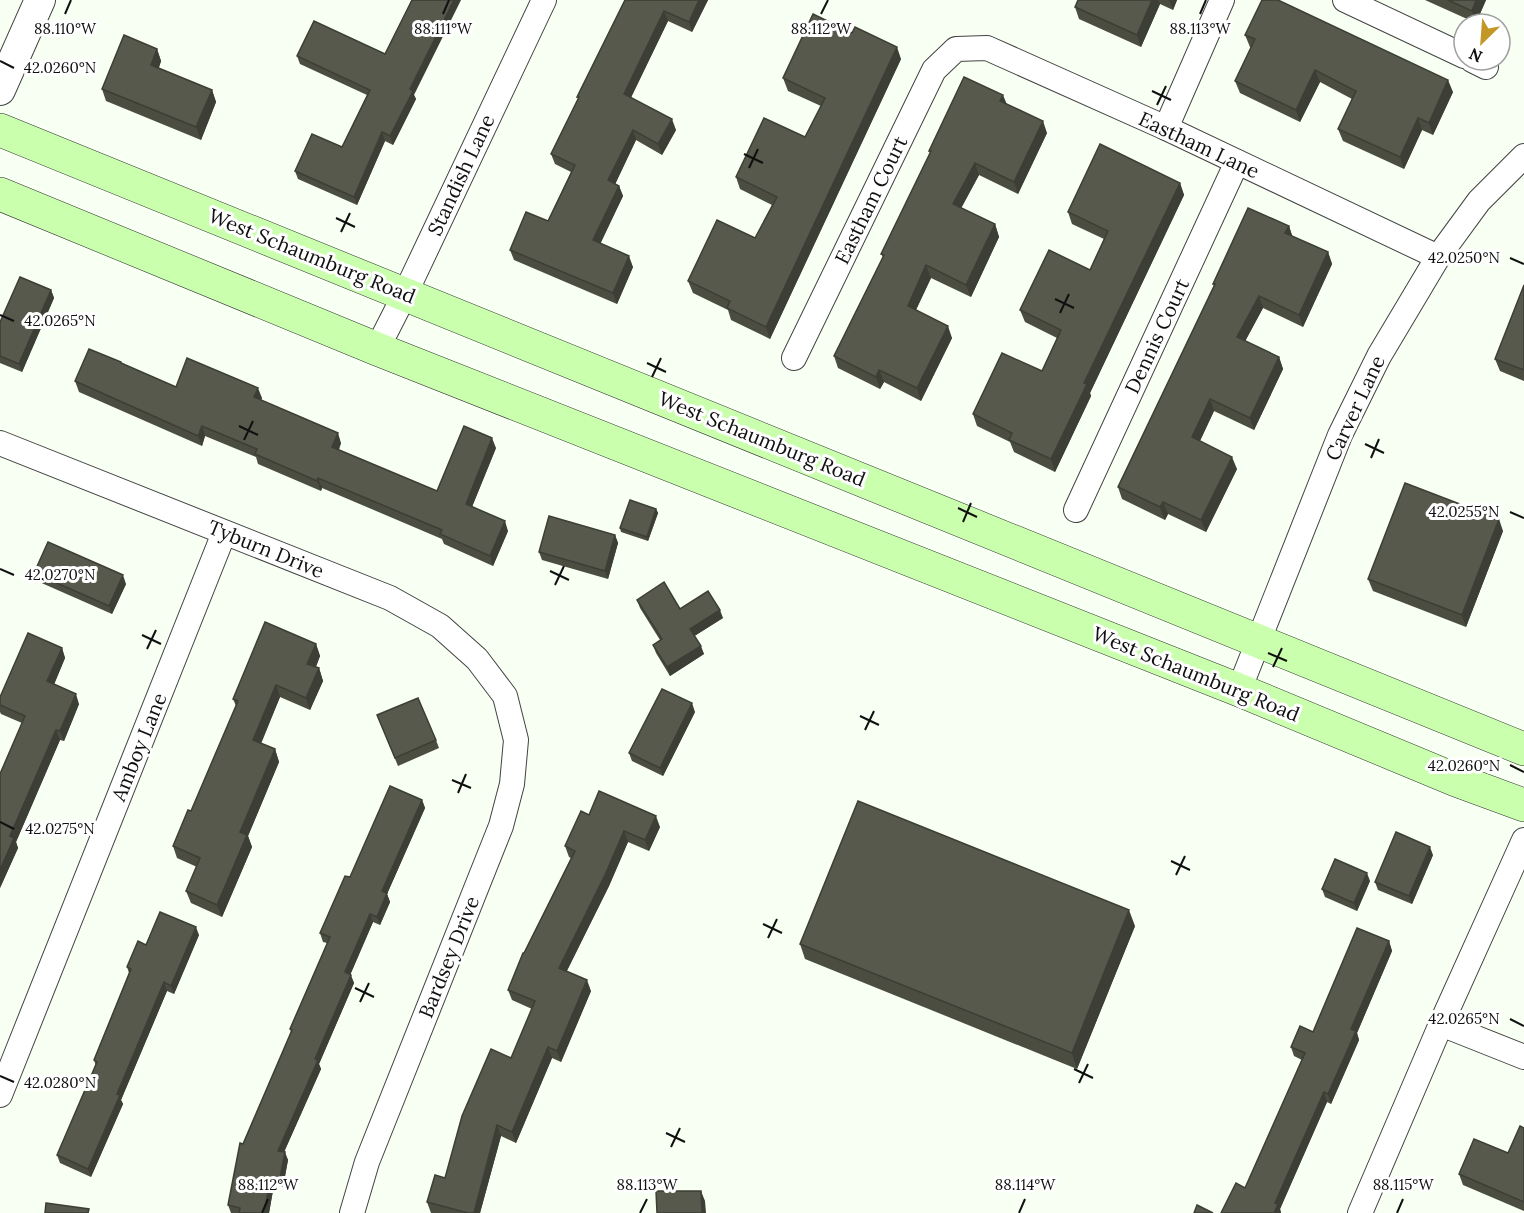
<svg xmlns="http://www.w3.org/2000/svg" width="1524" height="1213" font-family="Lora,serif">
<rect width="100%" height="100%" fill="#f8fff3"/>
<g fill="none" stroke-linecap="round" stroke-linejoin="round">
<defs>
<g id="minor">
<polyline points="1345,0 1464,56"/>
<polyline points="1472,60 1486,67"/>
<polyline points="1166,128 1222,0"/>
<polyline points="377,349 405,294 544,0"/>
<polyline points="794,358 934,70 956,49 987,48 1166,128 1438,257"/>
<polyline points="0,443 390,598 440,626 477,659 505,696 516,740 512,784 501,826 367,1162 352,1213"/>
<polyline points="1076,510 1237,162"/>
<polyline points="1239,690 1340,435 1379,356 1438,257 1479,201 1524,156"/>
<polyline points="1441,1024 1524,1057"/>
<polyline points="0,1095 224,533"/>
<polyline points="1360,1213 1441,1024 1524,840"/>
</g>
<polyline id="tertiary" points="0,90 40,0"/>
<g id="secondary">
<polyline points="0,130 1524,749"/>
<polyline points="0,194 377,349 1239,690 1456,780 1524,805"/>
</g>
</defs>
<!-- minor casing -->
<use href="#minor" stroke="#434343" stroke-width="26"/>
<!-- tertiary casing -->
<use href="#tertiary" stroke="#434343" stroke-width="32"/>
<!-- secondary casing -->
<use href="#secondary" stroke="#323232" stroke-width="34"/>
<!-- minor -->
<use href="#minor" stroke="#fff" stroke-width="24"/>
<!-- tertiary -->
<use href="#tertiary" stroke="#fff" stroke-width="30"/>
<!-- secondary -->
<use href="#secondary" stroke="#caffae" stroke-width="33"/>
</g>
<!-- wall -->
<g fill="#4b4d41">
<polygon points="625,0 708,0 692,32 668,21 631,97 676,130 662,155 636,140 615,184 619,186 623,196 600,243 633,267 617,304 514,260 510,250 548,221 571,172 555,164 551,154 578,99 577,97"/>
<polygon points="1078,0 1177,0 1173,10 1160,4 1141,47 1079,19 1075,7"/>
<polygon points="1425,0 1486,0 1476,23"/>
<polygon points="1245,35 1453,92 1433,135 1422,130 1404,169 1343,141 1338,129 1352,99 1320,82 1300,122 1240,93 1235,81 1251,48 1250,47"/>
<polygon points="157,49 161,61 159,68 212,90 216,102 201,140 106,101 102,89"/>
<polygon points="297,56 414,95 416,99 393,145 385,141 357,205 298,179 295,171 342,147 367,95 300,64"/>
<polygon points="901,59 770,339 731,320 728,310 693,293 688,281 755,238 772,205 740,189 736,177 805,137 821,106 788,91 783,78"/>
<polygon points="1006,104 1047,133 1018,194 979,175 961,208 995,224 999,237 971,297 931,278 916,310 952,338 921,401 884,382 880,389 838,368 834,356 883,257 881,254 930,153 929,151"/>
<polygon points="1180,183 1184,195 1090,393 1091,396 1055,472 1014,452 1010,442 977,426 973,414 1042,371 1057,338 1025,322 1020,310 1090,270 1104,239 1072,224 1068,212"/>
<polygon points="1289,226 1292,236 1328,252 1332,264 1303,327 1263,308 1245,341 1279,357 1283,369 1254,430 1214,411 1200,441 1237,469 1206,532 1168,514 1165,520 1122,499 1118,487 1214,286 1213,284"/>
<polygon points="1524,285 1524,381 1500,371 1495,359"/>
<polygon points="51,290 54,298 22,372 0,363 0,322"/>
<polygon points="121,362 122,364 176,387 262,398 261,400 341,443 339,450 437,491 496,448 472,507 508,531 493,566 444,544 442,539 322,488 321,491 258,464 256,457 205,436 202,446 79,392 75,381"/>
<polygon points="656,509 658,513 648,541 621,532 620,528"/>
<polygon points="1503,531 1466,627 1373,591 1368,579"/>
<polygon points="615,535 618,543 608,579 542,560 539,552"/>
<polygon points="34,573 126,584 112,614 37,581"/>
<polygon points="637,600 723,618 694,636 704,654 670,676 656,653 653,645 660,640 640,608"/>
<polygon points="316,644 320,656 316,667 319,668 323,681 310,710 280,697 261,744 275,749 279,762 248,836 252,847 222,917 191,903 186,891 197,867 177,858 173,846 191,811 236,706 233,699"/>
<polygon points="62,648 65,658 54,684 79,704 64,741 60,740 16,842 18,848 0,888 22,723 1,714 0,712 0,697"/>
<polygon points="695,712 663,776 632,761 629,753"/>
<polygon points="377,715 436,740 439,748 398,766"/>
<polygon points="422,800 425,808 387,894 390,902 380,925 373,922 350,975 354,983 319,1064 321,1069 284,1152 288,1160 283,1187 274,1185 269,1213 231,1213 228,1205 243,1144 291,1032 290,1029 327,943 323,942 320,933 350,877"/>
<polygon points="589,815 660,827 649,851 628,842 609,886 566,972 591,991 561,1062 552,1058 516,1143 501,1136 480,1213 431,1213 427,1202 445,1178 511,1058 532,1009 512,1000 508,990 524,953 571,858 569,857 565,846"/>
<polygon points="1433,855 1412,904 1378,890 1375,882"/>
<polygon points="1370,881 1357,911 1325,897 1322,889"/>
<polygon points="1135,926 1077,1069 805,959 800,944"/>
<polygon points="199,935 174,994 167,991 121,1100 123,1104 91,1177 60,1163 57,1155 96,1066 94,1060 129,973 127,967 146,945"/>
<polygon points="1389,941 1392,951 1357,1033 1359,1040 1331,1104 1327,1102 1280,1209 1281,1213 1221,1213 1245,1188 1302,1060 1294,1056 1291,1047 1313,1032"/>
<polygon points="1524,1128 1524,1211 1463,1185 1459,1174 1508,1153"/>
</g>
<!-- shaded-wall -->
<g fill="#3d3e35">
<polygon points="454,0 461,0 414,95 416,99 393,145 390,136 410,89"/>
<polygon points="699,0 708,0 692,32 689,22"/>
<polygon points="1152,0 1158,0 1160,4 1141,47 1137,35"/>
<polygon points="1169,0 1177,0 1173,10"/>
<polygon points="1476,0 1486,0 1476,23 1472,11"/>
<polygon points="664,11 668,21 628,104 624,94"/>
<polygon points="897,47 901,59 770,339 766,327"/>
<polygon points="157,49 161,61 155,77 151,65"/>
<polygon points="1315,70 1320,82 1300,122 1296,110"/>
<polygon points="1448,80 1453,92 1433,135 1429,123"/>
<polygon points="212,90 216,102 201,140 196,127"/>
<polygon points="1003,95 1008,107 1000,101"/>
<polygon points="1418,118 1422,130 1404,169 1400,157"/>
<polygon points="672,119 676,130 662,155 658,144"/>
<polygon points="1043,121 1047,133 1018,194 1014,182"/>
<polygon points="633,130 636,140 612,191 608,180"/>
<polygon points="382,132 385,141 357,205 354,197"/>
<polygon points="975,163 979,175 957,216 953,204"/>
<polygon points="1180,183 1184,195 1090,393 1091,396 1055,472 1051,459 1084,383"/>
<polygon points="619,186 623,196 597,251 593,240"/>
<polygon points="995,224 999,237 971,297 966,285"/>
<polygon points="1289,226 1293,238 1285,233"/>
<polygon points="1328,252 1332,264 1303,327 1299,315"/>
<polygon points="629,256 633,267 617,304 613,293"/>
<polygon points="926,265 931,278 912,318 908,306"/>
<polygon points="51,290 54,298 22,372 19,364"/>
<polygon points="1259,296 1263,308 1241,349 1237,337"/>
<polygon points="948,326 952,338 921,401 917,388"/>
<polygon points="1279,357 1283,369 1254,430 1250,418"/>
<polygon points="879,370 884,382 880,389 876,377"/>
<polygon points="258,388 262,398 258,408 254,397"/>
<polygon points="1210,399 1214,411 1196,449 1192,437"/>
<polygon points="202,426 205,436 202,446 198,436"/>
<polygon points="338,433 341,443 335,457 332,447"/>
<polygon points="492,438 496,448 469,514 466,504"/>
<polygon points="1232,457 1237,469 1206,532 1201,520"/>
<polygon points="318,478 322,488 321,491 317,481"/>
<polygon points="1163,502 1168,514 1165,520 1160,507"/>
<polygon points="656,509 658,513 648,541 647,537"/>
<polygon points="1499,519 1503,531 1466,627 1462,615"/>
<polygon points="505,521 508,531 493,566 490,556"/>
<polygon points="615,535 618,543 608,579 605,571"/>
<polygon points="123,575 126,584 112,614 109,606"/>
<polygon points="720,610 723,618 693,637 690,629"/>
<polygon points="316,644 320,656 312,676 307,664"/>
<polygon points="701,646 704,654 670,676 667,667"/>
<polygon points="62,648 65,658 51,692 47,681"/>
<polygon points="319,668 323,681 310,710 306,698"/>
<polygon points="276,685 280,697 257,752 253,740"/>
<polygon points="76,694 79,704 64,741 60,731"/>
<polygon points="692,703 695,712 663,776 660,768"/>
<polygon points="56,730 60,740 16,842 18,848 0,888 0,870 10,836"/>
<polygon points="275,749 279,762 248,836 252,847 222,917 217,905 240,832"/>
<polygon points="422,800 425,808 387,894 390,902 380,925 377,917 382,891"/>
<polygon points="656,816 660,827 649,851 645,840"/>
<polygon points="624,831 628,842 609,886 563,979 559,968"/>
<polygon points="1430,847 1433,855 1412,904 1409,896"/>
<polygon points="1367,873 1370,881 1357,911 1354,903"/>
<polygon points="1129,910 1135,926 1077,1069 1072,1053"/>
<polygon points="370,914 373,922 348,980 345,972"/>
<polygon points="196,927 199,935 174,994 171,986"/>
<polygon points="1389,941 1392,951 1357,1033 1359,1040 1331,1104 1328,1094 1351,1029"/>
<polygon points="351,975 354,983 319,1064 321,1069 281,1159 278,1151 315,1059"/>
<polygon points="587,980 591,991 561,1062 557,1051"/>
<polygon points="164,982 167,991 121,1100 123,1104 91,1177 88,1169 117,1094"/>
<polygon points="548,1047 552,1058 516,1143 512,1132"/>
<polygon points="1324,1092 1327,1102 1280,1209 1281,1213 1274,1213 1275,1203"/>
<polygon points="497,1125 501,1136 480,1213 474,1213"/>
<polygon points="285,1152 288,1160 283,1187 280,1178"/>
<polygon points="271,1177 274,1185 269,1213 264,1213"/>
<polygon points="701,1191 705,1201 706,1213 702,1213"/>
</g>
<!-- building -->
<g fill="#57594c" stroke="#3d3e35" stroke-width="1.5">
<polygon points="412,0 454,0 410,89 413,91 390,136 382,132 354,197 295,171 312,134 342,147 370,90 297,56 314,21 385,54"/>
<polygon points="625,0 699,0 689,22 664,11 624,94 672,119 658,144 633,130 608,180 619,186 593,240 629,256 613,293 510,250 526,212 548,221 575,165 551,154 579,97 577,97"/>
<polygon points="1078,0 1152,0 1137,35 1075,7"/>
<polygon points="1262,0 1278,0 1448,80 1429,123 1418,118 1400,157 1338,129 1356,91 1315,70 1296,110 1235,81 1255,39 1245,35"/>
<polygon points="1448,0 1476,0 1472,11"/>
<polygon points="813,14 852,33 855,27 897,47 766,327 727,308 730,301 688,281 717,220 755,238 777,197 736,177 764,118 805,137 825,98 783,78"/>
<polygon points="124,35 157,49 151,65 212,90 196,127 102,89"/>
<polygon points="964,77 1003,95 1000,101 1043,121 1014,182 975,163 953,204 995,224 966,285 926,265 908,306 948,326 917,388 879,370 876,377 834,356 884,255 881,254 931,151 929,151"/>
<polygon points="1100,144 1180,183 1084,383 1087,384 1051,459 1009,440 1012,433 973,414 1002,353 1042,371 1061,330 1020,310 1049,250 1090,270 1108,231 1068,212"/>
<polygon points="1248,208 1289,226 1285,233 1328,252 1299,315 1259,296 1237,337 1279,357 1250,418 1210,399 1192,437 1232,457 1201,520 1163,502 1160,507 1118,487 1215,284 1213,284"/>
<polygon points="20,277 51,290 19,364 0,356 0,322"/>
<polygon points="1524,285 1524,370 1495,359"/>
<polygon points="89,349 121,362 121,363 176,387 187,358 258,388 254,397 338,433 332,447 437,491 464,426 492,438 466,504 505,521 490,556 440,534 442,530 318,478 317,481 255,454 257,449 202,426 198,436 75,381"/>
<polygon points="1405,483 1499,519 1462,615 1368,579"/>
<polygon points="630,500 656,509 647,537 620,528"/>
<polygon points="549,516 615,535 605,571 539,552"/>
<polygon points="48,542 123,575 109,606 34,573"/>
<polygon points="664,582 680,609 708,591 720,610 690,629 701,646 667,667 653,645 662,639 637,600"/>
<polygon points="265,622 316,644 307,664 319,668 306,698 276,685 253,740 275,749 240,832 247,835 217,905 186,891 200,858 173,846 188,810 191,811 238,701 233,699"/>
<polygon points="28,633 62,648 47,681 76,694 60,731 56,730 10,836 14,838 0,870 0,774 25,716 0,705 0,697"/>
<polygon points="662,689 692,703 660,768 629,753"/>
<polygon points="418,698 436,740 395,758 377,715"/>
<polygon points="390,786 422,800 382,891 387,893 377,917 370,914 345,972 351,975 315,1059 318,1060 278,1151 285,1152 280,1178 271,1177 264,1213 239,1213 240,1208 228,1205 240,1143 243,1144 292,1030 290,1029 330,937 320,933 345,876 350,877"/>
<polygon points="599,791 656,816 645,840 624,831 605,875 559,968 587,980 557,1051 548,1047 512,1132 497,1125 474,1213 468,1213 427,1202 435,1175 445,1178 462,1116 491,1049 511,1058 535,1001 508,990 523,953 524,953 575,851 565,846 581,811 589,815"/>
<polygon points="858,801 1129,910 1072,1053 800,944"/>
<polygon points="1396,832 1430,847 1409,896 1375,882"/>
<polygon points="1335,859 1367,873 1354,903 1322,889"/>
<polygon points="160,912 196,927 171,986 164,982 117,1094 120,1095 88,1169 57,1155 97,1062 94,1060 131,969 127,967 138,941 146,945"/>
<polygon points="1357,928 1389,941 1351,1029 1356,1031 1328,1094 1324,1092 1275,1203 1278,1204 1274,1213 1221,1213 1236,1183 1245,1188 1305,1053 1291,1047 1300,1026 1313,1032"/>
<polygon points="1520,1126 1524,1128 1524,1202 1459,1174 1474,1139 1508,1153"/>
<polygon points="656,1191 701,1191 702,1213 657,1213"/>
<polygon points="46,1203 89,1209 88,1213 45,1213"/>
<polygon points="1197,1205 1213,1213 1194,1213"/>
</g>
<!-- ticks -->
<path fill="none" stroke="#101010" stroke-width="2" d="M65 14 71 0M443 14 449 0M821 14 828 0M1200 14 1206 0M0 61 14 68M1152 91 1171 100M1157 105 1166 86M744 154 763 163M749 168 758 149M336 218 355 227M341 232 350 213M1510 258 1524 264M1055 299 1074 308M1060 313 1069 294M0 315 14 321M647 363 666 372M652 377 661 358M239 426 258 435M244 440 253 421M1365 444 1384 453M1371 458 1379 439M958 508 977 517M1510 512 1524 518M963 522 971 503M0 569 14 575M550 571 569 580M555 585 564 566M142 635 161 644M147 649 156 630M1268 653 1287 661M1273 667 1282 648M860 716 879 725M865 730 874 711M1510 765 1524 772M452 780 471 788M458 793 466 774M0 822 14 829M1171 861 1190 870M1176 875 1185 856M763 924 782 933M768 938 777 919M355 988 374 997M360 1002 369 983M1510 1019 1524 1026M1074 1069 1093 1078M0 1076 14 1082M1079 1083 1088 1064M666 1133 685 1142M671 1147 680 1128M262 1213 268 1199M640 1213 647 1199M1019 1213 1025 1199M1397 1213 1403 1199"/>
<g text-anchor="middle" stroke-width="6" stroke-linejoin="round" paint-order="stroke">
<!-- street labels -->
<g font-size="20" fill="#101010" stroke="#fff">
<text transform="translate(1199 145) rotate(25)" y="7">Eastham Lane</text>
<text transform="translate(461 175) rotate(-65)" y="7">Standish Lane</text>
<text transform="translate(871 200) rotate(-64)" y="7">Eastham Court</text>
<text transform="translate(312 256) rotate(22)" y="7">West Schaumburg Road</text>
<text transform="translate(1157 336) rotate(-65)" y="7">Dennis Court</text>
<text transform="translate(1355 408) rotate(-65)" y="7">Carver Lane</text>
<text transform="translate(762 439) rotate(22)" y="7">West Schaumburg Road</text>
<text transform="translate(266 549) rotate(22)" y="7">Tyburn Drive</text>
<text transform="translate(1196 674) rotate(22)" y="7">West Schaumburg Road</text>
<text transform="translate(139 747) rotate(-68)" y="7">Amboy Lane</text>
<text transform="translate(449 957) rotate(-68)" y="7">Bardsey Drive</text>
</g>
</g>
<g font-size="15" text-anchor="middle" fill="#101010" stroke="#fff" stroke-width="6" stroke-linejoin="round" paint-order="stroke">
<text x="65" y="34">88.110°W</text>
<text x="443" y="34">88.111°W</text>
<text x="821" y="34">88.112°W</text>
<text x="1200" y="34">88.113°W</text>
<text x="60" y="73">42.0260°N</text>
<text x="1464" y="263">42.0250°N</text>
<text x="60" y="326">42.0265°N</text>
<text x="1464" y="517">42.0255°N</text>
<text x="60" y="580">42.0270°N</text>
<text x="1464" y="771">42.0260°N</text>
<text x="60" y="834">42.0275°N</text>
<text x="1464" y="1024">42.0265°N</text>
<text x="60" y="1088">42.0280°N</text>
<text x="268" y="1190">88.112°W</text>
<text x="647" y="1190">88.113°W</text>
<text x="1025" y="1190">88.114°W</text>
<text x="1403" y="1190">88.115°W</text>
</g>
<!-- north arrow -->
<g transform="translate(1482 42) rotate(205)"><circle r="28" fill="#ffffff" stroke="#9f9f9f" stroke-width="1.5"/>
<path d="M0-4.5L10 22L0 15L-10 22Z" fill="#c29726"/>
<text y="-9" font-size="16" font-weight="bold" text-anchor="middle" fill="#101010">N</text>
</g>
</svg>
